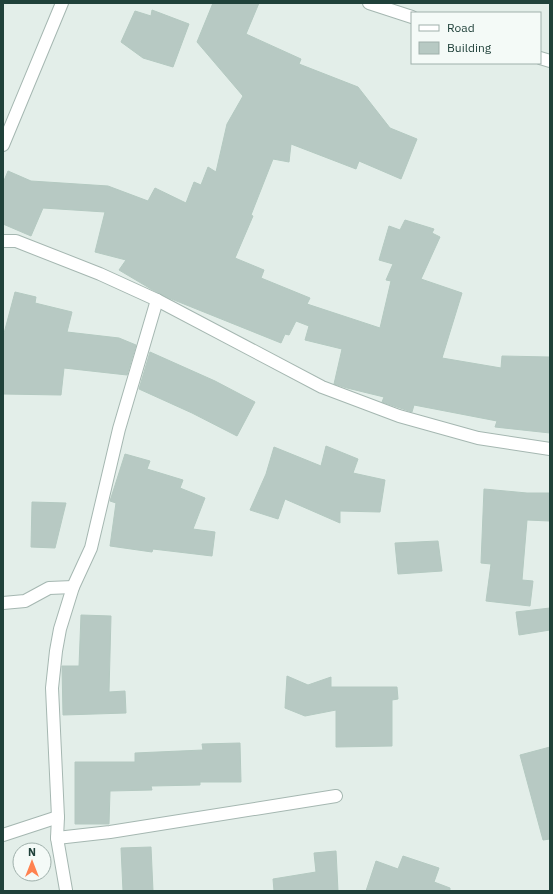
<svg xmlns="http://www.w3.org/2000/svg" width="553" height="894" font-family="'IBM Plex Sans',sans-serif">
<rect width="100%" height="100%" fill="#e3eee9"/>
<!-- building -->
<g fill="#b7c9c3" stroke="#b4c9c1">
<polygon points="213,3 259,3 246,34 301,59 299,64 358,87 390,128 417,139 401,179 359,161 356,169 291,144 289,162 273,159 251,215 253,216 235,258 264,270 261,278 310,298 307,304 380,328 391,281 386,280 393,264 379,260 389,226 400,230 405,220 434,229 432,233 440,237 421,279 462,293 442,358 501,368 502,356 550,357 550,433 495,427 497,421 414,405 412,412 382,402 384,397 347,388 334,384 342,349 305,340 309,326 296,321 289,335 285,334 281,343 169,298 151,289 119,270 126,260 95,252 105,212 43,208 31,236 3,224 3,183 8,171 31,181 108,186 148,201 155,188 186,203 194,182 201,185 208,167 216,172 227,124 243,96 197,42"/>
<polygon points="152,10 189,24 173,67 143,58 121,42 135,11 151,16"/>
<polygon points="15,292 36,297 35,303 72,312 67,332 119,338 136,345 127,375 64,368 61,395 3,394 3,337"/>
<polygon points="150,352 215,381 255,402 237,436 192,413 139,389"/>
<polygon points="326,446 358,459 353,473 385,480 380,512 340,511 340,523 285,499 278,519 250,510 266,474 274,447 321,466"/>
<polygon points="125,454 150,461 147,469 183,480 180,488 205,498 193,529 215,532 212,556 153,549 152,552 110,546 116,503 110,501"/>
<polygon points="484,489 527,493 550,493 550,521 527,520 522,580 533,581 530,606 486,601 491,564 481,563"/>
<polygon points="32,502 66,503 55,548 31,547"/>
<polygon points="438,541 442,571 398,574 395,543"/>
<polygon points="550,608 550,630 519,635 516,612"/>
<polygon points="81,615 111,616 109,692 125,691 126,713 63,715 62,666 79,666"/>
<polygon points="287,676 308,685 331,677 331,687 397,687 398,699 392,700 392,746 336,747 336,710 305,716 285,708"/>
<polygon points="240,743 241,782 200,782 200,785 151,786 152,790 110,791 109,824 75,824 75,762 135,762 135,753 203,750 202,744"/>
<polygon points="550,747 550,839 543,840 520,755"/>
<polygon points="151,847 153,891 123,891 121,848"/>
<polygon points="336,851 338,891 274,891 273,879 316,872 314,853"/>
<polygon points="403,856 439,868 434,882 450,888 450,891 366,891 376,861 398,869"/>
</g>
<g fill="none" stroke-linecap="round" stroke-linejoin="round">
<defs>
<g id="minor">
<polyline points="369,3 412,17"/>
<polyline points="540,58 550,61"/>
<polyline points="3,145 62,3"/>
<polyline points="3,241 16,241 100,274 157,300 322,387 399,416 478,438 550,449"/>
<polyline points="3,603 25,601 49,588 73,587"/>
<polyline points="3,835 58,817"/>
<polyline points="57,838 110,832 336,796"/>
<polyline points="66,890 57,838 58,817 52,688 56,651 60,629 73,587 91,548 119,429 157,300"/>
</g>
</defs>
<!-- minor casing -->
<use href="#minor" stroke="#a5b7b1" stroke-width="14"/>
<!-- minor -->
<use href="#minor" stroke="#fff" stroke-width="12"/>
</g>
<!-- border -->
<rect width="553" height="894" fill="none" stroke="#20413a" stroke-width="8"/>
<!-- legend -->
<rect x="411" y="12" width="130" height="52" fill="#f4faf7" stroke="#9fb0ab"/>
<rect x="419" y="25" width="20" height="6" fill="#ffffff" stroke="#9fb0ab"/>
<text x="447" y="32" font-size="12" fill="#20413a">Road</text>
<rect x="419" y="42" width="20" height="12" fill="#b7c9c3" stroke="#9fb0ab"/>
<text x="447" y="52" font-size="12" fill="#20413a">Building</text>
<!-- north arrow -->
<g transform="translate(32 862)"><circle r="19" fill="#f4faf7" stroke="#9fb0ab"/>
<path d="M0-3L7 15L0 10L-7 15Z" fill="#ff8250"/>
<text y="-6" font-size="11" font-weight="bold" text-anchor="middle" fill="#20413a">N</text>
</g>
</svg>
